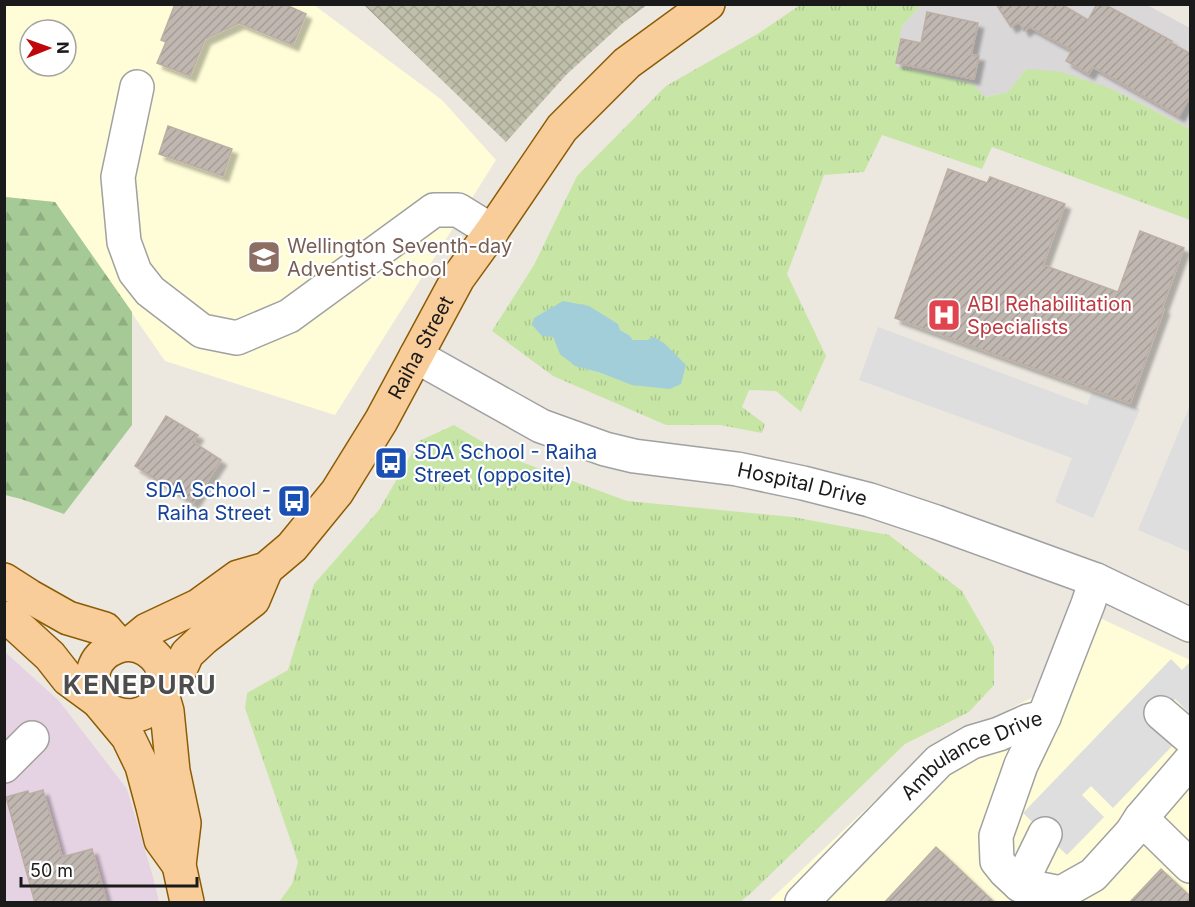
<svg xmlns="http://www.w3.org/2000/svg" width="1195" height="907" font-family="Inter,sans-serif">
<defs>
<pattern id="construction-cross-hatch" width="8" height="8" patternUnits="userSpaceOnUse" patternTransform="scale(1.5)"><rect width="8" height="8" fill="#c0bfac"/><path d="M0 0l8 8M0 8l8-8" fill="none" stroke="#a4a493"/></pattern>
<pattern id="grass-tufts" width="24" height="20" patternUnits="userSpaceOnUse" patternTransform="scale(1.5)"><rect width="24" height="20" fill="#c7e6a6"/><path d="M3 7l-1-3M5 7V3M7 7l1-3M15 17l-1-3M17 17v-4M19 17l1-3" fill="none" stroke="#aac58e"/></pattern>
<pattern id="forest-firs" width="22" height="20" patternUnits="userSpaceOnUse" patternTransform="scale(1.5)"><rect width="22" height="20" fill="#a6ca95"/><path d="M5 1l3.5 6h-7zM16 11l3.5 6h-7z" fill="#8ead80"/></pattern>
<pattern id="building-hatch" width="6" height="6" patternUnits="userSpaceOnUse" patternTransform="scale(1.5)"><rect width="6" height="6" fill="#c0b7b0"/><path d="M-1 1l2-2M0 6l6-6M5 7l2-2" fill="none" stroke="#a49d97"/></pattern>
<filter id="shadow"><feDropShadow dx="5.5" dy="5.5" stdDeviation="1.5" flood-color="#0004"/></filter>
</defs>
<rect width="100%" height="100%" fill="#ece8e0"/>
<!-- residential -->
<polygon fill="#d9d7d7" points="921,5 1147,5 1190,28 1190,129 1112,89 1026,69 1008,92 984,97 894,66 902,26"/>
<!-- industrial -->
<polygon fill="#e5d2e2" points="4,651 59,701 127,789 153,877 159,902 5,902"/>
<!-- education -->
<g fill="#fefdd7" fill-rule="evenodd">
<path d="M5 5H314L442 100 496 160 335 415 165 361 55 202 5 197ZM30 30H66V66H30Z"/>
<polygon points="1072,605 1190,660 1190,902 768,902 926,752 1037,695"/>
</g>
<!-- construction -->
<polygon fill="url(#construction-cross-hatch)" points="364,5 647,5 623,23 566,75 506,142"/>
<!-- grass -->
<g fill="url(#grass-tufts)" fill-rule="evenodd">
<path d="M800 5H921L902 26 895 66 973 84 985 97 1008 92 1026 69 1062 72 1112 89 1190 129V220L992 147 982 169 882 135 864 172 824 175 787 274 826 356 801 412 776 391 749 390 742 407 765 424 762 433 720 425H666L553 376 492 331 534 265 577 176 666 86 759 33ZM532 325 620 330 629 335 633 340H648L601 373C574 366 565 365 553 337L542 335Z"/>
<polygon points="454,425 508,457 627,501 793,517 889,535 962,591 994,647 994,685 969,712 905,744 750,894 740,902 279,902 292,884 298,862 245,708 247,693 288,670 314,584 379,510 419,441"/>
</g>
<!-- forest -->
<polygon fill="url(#forest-firs)" points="5,197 55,202 132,312 132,425 64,514 21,499 5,495"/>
<!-- parking -->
<g fill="#dedede">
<polygon points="878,327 1087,405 1092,392 1140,409 1093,518 1055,502 1072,458 859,380"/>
<polygon points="1190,405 1190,552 1138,530"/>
<polygon points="1171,659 1182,670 1190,662 1190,714 1175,699 1152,723 1174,744 1113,808 1091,786 1082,795 1104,817 1067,855 1023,813"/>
</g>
<!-- water -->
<polygon fill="#a1ced9" points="563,301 589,306 618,324 620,330 629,335 633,340 647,340 653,337 664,343 686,365 681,384 670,389 632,385 601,373 575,366 560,354 553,337 542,336 532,325 534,318"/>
<!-- building -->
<g fill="url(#building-hatch)" stroke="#bdaea3" stroke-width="1.5" filter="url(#shadow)">
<polygon points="175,4 284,4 306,14 293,45 239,23 205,39 190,76 157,63 166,42 161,40"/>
<polygon points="996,4 1061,4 1088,20 1097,4 1104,4 1172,41 1171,43 1191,54 1191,95 1179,116 1093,67 1089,74 1066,61 1072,50 1030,27 1024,31 1019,22 1011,27"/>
<polygon points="927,12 978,23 971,55 979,56 974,79 896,63 901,39 921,43"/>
<polygon points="168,126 232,149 223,176 159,154"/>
<polygon points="948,169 987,183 990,177 1065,204 1043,265 1118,292 1140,231 1184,248 1162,308 1164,309 1130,403 895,318"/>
<polygon points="166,416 198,435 193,442 221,460 193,503 135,466"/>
<polygon points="43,790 62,857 92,849 107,903 35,903 6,797 28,791 29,794"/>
<polygon points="936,847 995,903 884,903"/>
<polygon points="1161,869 1191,897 1191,903 1129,903"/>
</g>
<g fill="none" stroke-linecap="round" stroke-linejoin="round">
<defs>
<g id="minor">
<polyline points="137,87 118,177 124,242 135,272 150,291 202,331 237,338 289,316 434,210 458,210 492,231"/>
<path id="s1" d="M416 356 541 426 605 449 634 456 737 469 803 483 870 500 936 522 1096 580 1190 625"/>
<polyline points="1096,580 1088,604 1044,717 1021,765 996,836 997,861 1005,871 1020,885 1061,893 1093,875 1132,832 1141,818 1190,761"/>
<polyline points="1161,713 1190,738"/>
<polyline points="4,766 32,738"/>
<polyline points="1141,818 1190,866"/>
<polyline points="1020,885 1045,834"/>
<path id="s2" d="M802 902 939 761 972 742 999 734 1028 721 1044 717"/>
</g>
<g id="major">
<polyline points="4,580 29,596 68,618 105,629 119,645"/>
<polyline points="4,618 15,624 50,656 68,679 98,701 128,737 142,766 153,807 161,840 179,865"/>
<path id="s3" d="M130 644 147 630 198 606 238 577 266 569 292 547 337 492 381 421 458 278 492 231 562 128 627 63 708 4"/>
<polyline points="164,684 179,672 187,654 204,638 253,600 266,569"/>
<polyline points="162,694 167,711 173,771 184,823 179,865 187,902"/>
<path d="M98 701C88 679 91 657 116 647 126 643 138 644 147 650 187 676 152 736 106 709"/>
</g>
</defs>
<!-- minor casing -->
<use href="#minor" stroke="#a1a1a1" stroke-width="36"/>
<!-- major casing -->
<use href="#major" stroke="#8c5c05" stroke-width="36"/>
<!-- minor -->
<use href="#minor" stroke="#fff" stroke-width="33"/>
<!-- major -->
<use href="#major" stroke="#f8cd99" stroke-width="33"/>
</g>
<!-- icons -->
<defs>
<symbol id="school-square" viewBox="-11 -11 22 22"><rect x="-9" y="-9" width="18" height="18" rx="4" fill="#8d6e63" stroke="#fff"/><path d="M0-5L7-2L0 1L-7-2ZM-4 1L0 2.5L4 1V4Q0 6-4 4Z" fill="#fff"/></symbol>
<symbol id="hospital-square" viewBox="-11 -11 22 22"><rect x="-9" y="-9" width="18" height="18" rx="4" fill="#e0444e" stroke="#fff"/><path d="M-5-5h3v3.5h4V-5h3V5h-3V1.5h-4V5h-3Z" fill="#fff"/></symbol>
<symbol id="bus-square" viewBox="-11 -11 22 22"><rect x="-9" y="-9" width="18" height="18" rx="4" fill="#1a4fb4" stroke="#fff"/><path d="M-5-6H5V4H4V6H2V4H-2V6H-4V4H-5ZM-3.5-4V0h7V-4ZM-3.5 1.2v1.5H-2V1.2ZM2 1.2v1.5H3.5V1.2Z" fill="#fff"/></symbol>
</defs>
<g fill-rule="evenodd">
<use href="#school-square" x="245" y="238" width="38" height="38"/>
<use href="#hospital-square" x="925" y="296" width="38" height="38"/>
<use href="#bus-square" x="372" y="444" width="38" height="38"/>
<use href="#bus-square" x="275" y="482" width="38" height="38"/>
</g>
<g text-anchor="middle" stroke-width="4.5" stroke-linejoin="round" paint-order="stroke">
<!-- education labels -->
<g font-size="20" fill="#785e54" stroke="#fff" text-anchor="start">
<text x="287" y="253">Wellington Seventh-day<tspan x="287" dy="23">Adventist School</tspan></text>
</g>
<!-- health labels -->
<g font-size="20" fill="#be3a42" stroke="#fff" text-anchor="start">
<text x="967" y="311">ABI Rehabilitation<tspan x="967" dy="23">Specialists</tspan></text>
</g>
<!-- street labels -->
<g font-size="20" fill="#1a1a1a" stroke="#fff">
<text dy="7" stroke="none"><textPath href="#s3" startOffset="429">Raiha Street</textPath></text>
<text dy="7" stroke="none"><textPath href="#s1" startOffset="412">Hospital Drive</textPath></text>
<text dy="7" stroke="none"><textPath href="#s2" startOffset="228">Ambulance Drive</textPath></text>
</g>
<!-- transit labels -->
<g font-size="20" fill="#164399" stroke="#fff" text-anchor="start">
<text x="414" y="459">SDA School - Raiha<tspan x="414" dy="23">Street (opposite)</tspan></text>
<text x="271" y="497" text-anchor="end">SDA School -<tspan x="271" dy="23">Raiha Street</tspan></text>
</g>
<!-- district labels -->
<g font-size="26" font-weight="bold" letter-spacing="1.5" fill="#4d4d4d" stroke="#fff">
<text x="140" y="694">KENEPURU</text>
</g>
</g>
<!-- border -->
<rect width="1195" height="907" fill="none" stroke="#1a1a1a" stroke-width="12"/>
<!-- north arrow -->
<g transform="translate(48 48) rotate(89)"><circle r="28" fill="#ffffff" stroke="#a3a3a3" stroke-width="1.5"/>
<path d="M0-4.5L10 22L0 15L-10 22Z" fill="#bf060b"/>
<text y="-9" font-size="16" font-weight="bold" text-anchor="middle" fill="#1a1a1a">N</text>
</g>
<!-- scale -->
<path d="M21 877v9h176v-9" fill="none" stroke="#1a1a1a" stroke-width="3"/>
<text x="30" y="877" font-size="18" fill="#1a1a1a" stroke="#ffffff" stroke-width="4.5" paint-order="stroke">50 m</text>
</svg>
